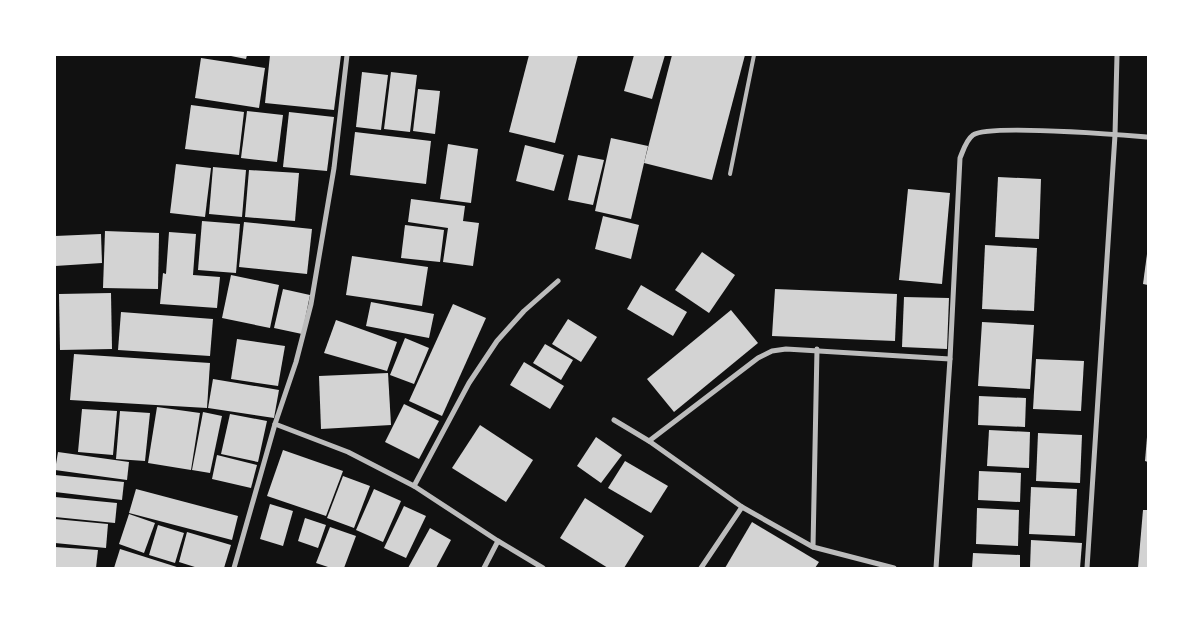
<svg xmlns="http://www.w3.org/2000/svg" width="1203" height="623" font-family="'Sofia Sans Condensed',sans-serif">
<rect width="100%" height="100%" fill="#111"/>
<!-- building -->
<g fill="#d3d3d3">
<polygon points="226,55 247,55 246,59"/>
<polygon points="270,55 341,55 334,110 265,103"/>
<polygon points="529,55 578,55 555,143 509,132"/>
<polygon points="634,55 665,55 652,99 624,91"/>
<polygon points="672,55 745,55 712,180 644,163"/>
<polygon points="201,58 265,68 259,108 195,98"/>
<polygon points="362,72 388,75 381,130 356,127"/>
<polygon points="391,72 417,75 410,132 384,129"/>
<polygon points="418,89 440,91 435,134 413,131"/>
<polygon points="191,105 244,112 239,155 185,149"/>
<polygon points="247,111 283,115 277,162 241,158"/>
<polygon points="289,112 334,117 327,171 283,167"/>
<polygon points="355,132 431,141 426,184 350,175"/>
<polygon points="611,138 648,146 631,219 595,211"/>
<polygon points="448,144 478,149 471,203 440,199"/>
<polygon points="525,145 564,155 554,191 516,181"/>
<polygon points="578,155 604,160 593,205 568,200"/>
<polygon points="176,164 211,168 205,217 170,213"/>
<polygon points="213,167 246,170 242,217 209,214"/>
<polygon points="249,170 299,173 295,221 245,217"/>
<polygon points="998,177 1041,179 1039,239 995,237"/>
<polygon points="908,189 950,193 942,284 899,280"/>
<polygon points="411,199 465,206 463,221 479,223 473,266 443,262 448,228 408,222"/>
<polygon points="603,216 639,225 631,259 595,249"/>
<polygon points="202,221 240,224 236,273 198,270"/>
<polygon points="244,222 312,229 307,274 239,267"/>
<polygon points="405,225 444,230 440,262 401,258"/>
<polygon points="105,231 159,233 158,289 103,288"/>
<polygon points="169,232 196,234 193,275 220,277 217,308 160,304 163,273 166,274"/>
<polygon points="101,234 102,263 55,266 55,236"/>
<polygon points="985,245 1037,248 1034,311 982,309"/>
<polygon points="702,252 735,275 709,313 675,290"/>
<polygon points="1147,254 1148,254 1148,285 1143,284"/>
<polygon points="352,256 428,267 422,306 346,295"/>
<polygon points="231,275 279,285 270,328 222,318"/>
<polygon points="641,285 687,312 673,336 627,309"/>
<polygon points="283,289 310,295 302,334 274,328"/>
<polygon points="775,289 897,294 895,341 772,336"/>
<polygon points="111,293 112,349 60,350 59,294"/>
<polygon points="904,297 949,298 947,349 902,347"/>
<polygon points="371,302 434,314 429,338 366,326"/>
<polygon points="453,304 486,318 442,416 409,401"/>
<polygon points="731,310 758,343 674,412 647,379"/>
<polygon points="121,312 213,319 210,356 118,350"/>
<polygon points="568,319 597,337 581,362 552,344"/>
<polygon points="336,320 397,342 387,371 324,353"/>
<polygon points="982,322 1034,325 1030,389 978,386"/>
<polygon points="405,338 429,348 414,384 390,375"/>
<polygon points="237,339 285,346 278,386 231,379"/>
<polygon points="545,344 573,360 561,380 533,363"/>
<polygon points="74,354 210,363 207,408 70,400"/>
<polygon points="1036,359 1084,361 1081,411 1033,409"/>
<polygon points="524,362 564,386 550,409 510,385"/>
<polygon points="388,373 391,425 321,429 319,376"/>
<polygon points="213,379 279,390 274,418 208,408"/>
<polygon points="979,396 1026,398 1025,427 978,425"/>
<polygon points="404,404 439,421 419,459 385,442"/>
<polygon points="157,407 200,413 191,470 148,463"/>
<polygon points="82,409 117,411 113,455 78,452"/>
<polygon points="120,411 150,413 145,461 116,459"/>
<polygon points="203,412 222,416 210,473 192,470"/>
<polygon points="230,414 267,421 258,462 221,454"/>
<polygon points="480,425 533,460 506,502 452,468"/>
<polygon points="989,430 1030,432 1029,468 987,466"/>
<polygon points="1038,433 1082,435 1080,483 1036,481"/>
<polygon points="596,437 622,455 601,483 577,466"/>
<polygon points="1147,437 1148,437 1148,462 1145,461"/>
<polygon points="283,450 343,471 326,516 267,496"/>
<polygon points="58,452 129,462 127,480 55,470"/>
<polygon points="217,455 257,465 251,488 212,479"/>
<polygon points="625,461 668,486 651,513 608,488"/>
<polygon points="979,471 1021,473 1020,502 978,500"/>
<polygon points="55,475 124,482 122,500 55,492"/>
<polygon points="343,476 370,486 354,528 327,518"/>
<polygon points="1031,487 1077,489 1075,536 1029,534"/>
<polygon points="136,489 238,516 232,540 129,513"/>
<polygon points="374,489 401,501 383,542 356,530"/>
<polygon points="55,497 117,503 115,523 55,517"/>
<polygon points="585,498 644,536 624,568 608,568 560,538"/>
<polygon points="270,504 293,511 283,546 260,539"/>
<polygon points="404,506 426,516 406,558 384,548"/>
<polygon points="977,508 1019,510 1018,546 976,544"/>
<polygon points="1143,510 1148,510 1148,568 1138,568"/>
<polygon points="129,514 155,523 144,553 119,544"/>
<polygon points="305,518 326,525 318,548 298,541"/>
<polygon points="55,519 108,524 106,548 55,543"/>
<polygon points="752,522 819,562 815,568 725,568"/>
<polygon points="158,525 184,533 175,563 149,555"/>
<polygon points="330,527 356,536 344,568 331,568 316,563"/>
<polygon points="430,528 451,540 436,568 408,568"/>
<polygon points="187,532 231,545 224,568 198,568 179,562"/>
<polygon points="1031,540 1082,543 1080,568 1030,568"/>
<polygon points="55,547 98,550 96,568 55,568"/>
<polygon points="120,549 180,568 114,568"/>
<polygon points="973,553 1020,555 1020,568 972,568"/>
</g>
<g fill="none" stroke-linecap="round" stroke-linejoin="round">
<!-- service -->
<polyline stroke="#bcbcbc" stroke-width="4" points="730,174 754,55"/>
<!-- minor -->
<g stroke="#bcbcbc" stroke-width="5">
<polyline points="614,420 649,441 742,507 813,547 894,568"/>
<polyline points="275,424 348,452 414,486 498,541 543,568"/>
<polyline points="649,441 758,358 772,351 786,349 950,359"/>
<polyline points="414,486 469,383 497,341 524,311 558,281"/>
<polyline points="813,547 817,349"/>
<polyline points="234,568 275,424 296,362 311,304 334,168 347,55"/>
<polyline points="484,568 498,541"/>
<polyline points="701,568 742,507"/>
<path d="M936 568 950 359 960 158C963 151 966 140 973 135 988 124 1122 135 1148 137"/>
<polyline points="1087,568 1115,135 1117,55"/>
</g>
</g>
<!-- border -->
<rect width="1203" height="623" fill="none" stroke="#ffffff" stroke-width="112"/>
</svg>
